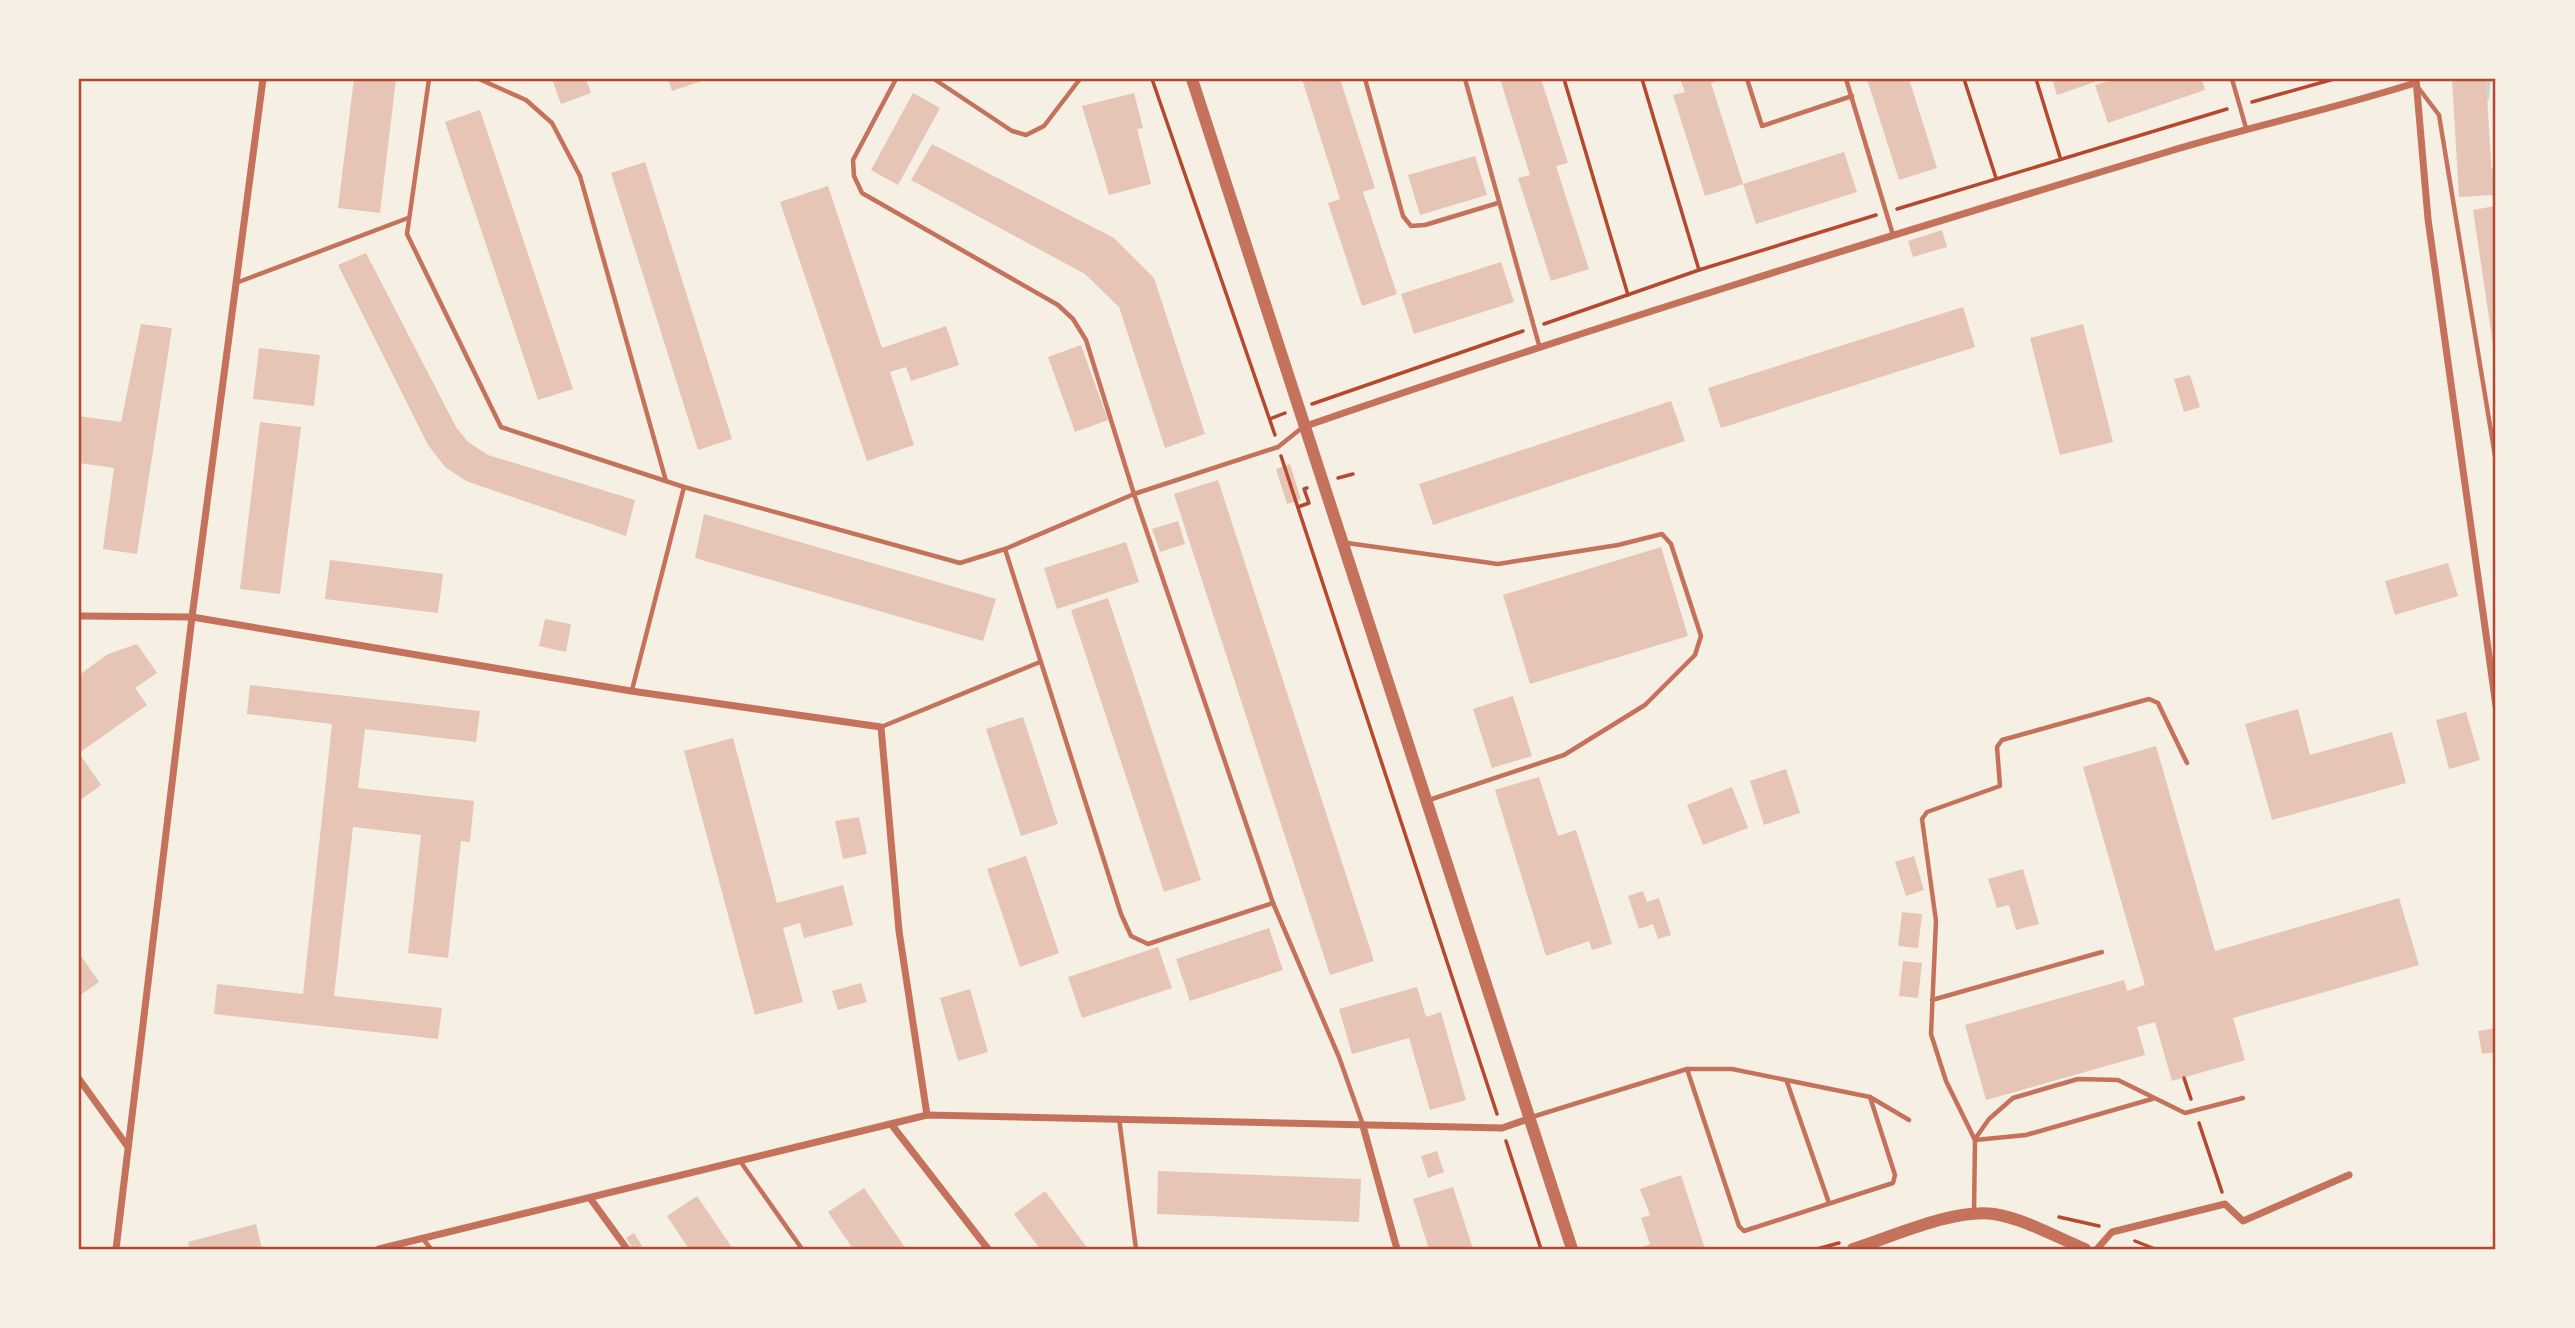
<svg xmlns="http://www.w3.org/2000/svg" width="2575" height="1328" font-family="Spectral,serif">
<rect width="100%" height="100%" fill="#f6efe4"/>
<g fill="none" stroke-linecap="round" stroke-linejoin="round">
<!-- stream -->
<g stroke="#c9d6d2" stroke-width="6">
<polyline points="2486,98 2488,79"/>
<polyline points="2491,171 2496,200"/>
</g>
</g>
<!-- building -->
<g fill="#e6c5b7">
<polygon points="354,79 396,79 380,213 338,208"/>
<polygon points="552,79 586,79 591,93 561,104"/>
<polygon points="668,79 708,79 672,91"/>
<polygon points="1302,79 1340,79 1375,188 1363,192 1397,294 1362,306 1328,203 1340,199"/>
<polygon points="1500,79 1541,79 1568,163 1556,166 1589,269 1551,281 1518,178 1530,175"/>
<polygon points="1680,79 1723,79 1711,83 1743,184 1705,196 1673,95 1685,92"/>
<polygon points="1867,79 1909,79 1937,168 1899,180"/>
<polygon points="2052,79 2094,79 2095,82 2057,95"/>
<polygon points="2115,79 2202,79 2205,90 2108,123 2095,85"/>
<polygon points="2452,79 2486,79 2493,195 2459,197"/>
<polygon points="913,93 940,108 898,185 871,170"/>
<polygon points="1134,93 1143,128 1137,129 1151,184 1109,195 1082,106"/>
<polygon points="480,110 573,389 538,400 445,122"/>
<polygon points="932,144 1114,238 1154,278 1205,434 1165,448 1119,307 1085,274 911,180"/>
<polygon points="1844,152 1857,192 1756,224 1743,184"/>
<polygon points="1475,156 1487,195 1420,215 1408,175"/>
<polygon points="645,162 732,439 698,450 611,173"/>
<polygon points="828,186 882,348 946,326 959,365 911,381 906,367 890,372 914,445 867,461 780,202"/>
<polygon points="2495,206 2496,358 2495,358 2473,210"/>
<polygon points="1942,230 1947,247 1913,257 1908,241"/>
<polygon points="366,253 456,427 468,442 488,455 635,500 626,536 466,481 445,467 428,445 338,265"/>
<polygon points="1501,262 1514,302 1414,334 1401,294"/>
<polygon points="1963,307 1975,347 1721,428 1708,388"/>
<polygon points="141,324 172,328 137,554 103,549 114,468 79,463 79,416 121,422"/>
<polygon points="2083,324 2113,442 2060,455 2030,338"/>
<polygon points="1081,345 1108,420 1075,432 1048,357"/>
<polygon points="259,348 320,355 314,406 253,399"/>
<polygon points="2190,375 2200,407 2184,412 2174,379"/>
<polygon points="1671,401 1685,441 1433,525 1419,484"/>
<polygon points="260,422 301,427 280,594 240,589"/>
<polygon points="1290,464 1301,500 1287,504 1276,469"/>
<polygon points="1218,480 1374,961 1330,975 1174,494"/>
<polygon points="704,514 996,599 983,641 695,558"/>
<polygon points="1178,521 1185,544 1160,552 1152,529"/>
<polygon points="1126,542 1139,582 1057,609 1044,568"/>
<polygon points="1661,547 1688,636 1530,684 1503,595"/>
<polygon points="330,560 443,574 438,613 325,599"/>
<polygon points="2448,563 2458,596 2395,615 2385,581"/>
<polygon points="1108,598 1201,880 1164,892 1071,610"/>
<polygon points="545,619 571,624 566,652 539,646"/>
<polygon points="137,644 157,673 135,688 147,705 79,753 101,785 79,801 79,675 108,654"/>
<polygon points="250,685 480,711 476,742 365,729 358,788 474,801 470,842 461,841 448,958 408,953 421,835 353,827 334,996 442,1008 438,1039 214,1014 217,984 303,994 332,724 247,714"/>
<polygon points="1513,696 1532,756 1492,768 1473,709"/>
<polygon points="2298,709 2310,755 2392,732 2406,783 2272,820 2245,724"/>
<polygon points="2466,712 2480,760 2449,769 2436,720"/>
<polygon points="1023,717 1058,824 1021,836 986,729"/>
<polygon points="733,738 777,903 843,885 853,925 804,938 800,923 783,928 803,1002 755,1015 684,751"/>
<polygon points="2156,746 2215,951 2399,898 2419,965 2233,1018 2245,1060 2172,1081 2155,1022 2137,1027 2145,1055 1986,1100 1965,1025 2124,980 2127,991 2145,985 2083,767"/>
<polygon points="1786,769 1800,813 1764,825 1750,781"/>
<polygon points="1539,777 1558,836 1576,830 1612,944 1592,950 1589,941 1546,956 1495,790"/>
<polygon points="1732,787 1748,828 1703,845 1687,805"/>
<polygon points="859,817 867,854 843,859 835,821"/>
<polygon points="1026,856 1059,953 1020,967 987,869"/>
<polygon points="1914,856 1924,890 1906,896 1895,862"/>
<polygon points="2023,869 2039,924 2016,930 2009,905 1997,908 1988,879"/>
<polygon points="1643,891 1647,902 1659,898 1671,935 1658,939 1653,924 1639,929 1628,896"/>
<polygon points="1902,912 1922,914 1918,948 1898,946"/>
<polygon points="1269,928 1283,970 1190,1001 1176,959"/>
<polygon points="1158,947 1172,988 1082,1018 1068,977"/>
<polygon points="79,953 99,982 79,996"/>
<polygon points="1903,961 1922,963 1918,998 1899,996"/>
<polygon points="861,983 867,1002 838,1010 832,991"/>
<polygon points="1417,987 1426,1017 1441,1012 1466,1100 1430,1110 1409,1038 1352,1054 1339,1009"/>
<polygon points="970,989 988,1052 958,1061 940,998"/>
<polygon points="2496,1028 2496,1052 2482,1054 2478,1031"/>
<polygon points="1437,1151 1444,1172 1428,1178 1421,1156"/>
<polygon points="1158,1171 1361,1179 1359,1222 1157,1214"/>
<polygon points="1681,1175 1705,1249 1637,1249 1650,1244 1641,1218 1650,1215 1640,1189"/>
<polygon points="1453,1187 1473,1249 1429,1249 1413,1199"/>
<polygon points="864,1188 906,1249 853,1249 828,1212"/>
<polygon points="1045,1191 1088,1249 1040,1249 1014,1214"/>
<polygon points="697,1196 733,1249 689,1249 667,1216"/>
<polygon points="256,1224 262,1249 190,1249 188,1242"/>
<polygon points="634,1233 642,1246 637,1249 633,1249 626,1238"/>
</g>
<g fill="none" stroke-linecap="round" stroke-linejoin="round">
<!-- path -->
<g stroke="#b5482f" stroke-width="3.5">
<polyline points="1152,79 1275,435"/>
<polyline points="1564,79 1628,295"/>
<polyline points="1642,79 1699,270"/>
<polyline points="1964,79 1996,178"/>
<polyline points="2036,79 2060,157"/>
<polyline points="2252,102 2334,79"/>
<polyline points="1897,209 2227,109"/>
<polyline points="1544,324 1699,270 1876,215"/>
<polyline points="1312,404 1523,331"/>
<polyline points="1270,419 1285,413"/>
<polyline points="1281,456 1497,1114"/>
<polyline points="1338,478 1353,474"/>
<polyline points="1298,507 1309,503 1304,489 1307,488"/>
<polyline points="2184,1078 2191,1099"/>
<polyline points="2199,1123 2222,1192"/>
<polyline points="1506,1141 1541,1249"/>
<polyline points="2059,1217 2099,1226"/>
<polyline points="2135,1241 2155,1249"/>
<polyline points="1817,1249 1839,1243"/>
</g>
<!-- service -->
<g stroke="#c5725c" stroke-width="4.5">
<polyline points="429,79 407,234 501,427 684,487 960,563 1005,549 1134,494 1278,447 1303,427"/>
<polyline points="479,79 526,100 552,123 580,176 666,481"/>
<polyline points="896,79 853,160 854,176 862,193 1058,305 1073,319 1086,340 1134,494 1273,903 1339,1057 1363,1125"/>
<polyline points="934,79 1012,131 1026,135 1044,126 1080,79"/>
<polyline points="1365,79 1403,216 1411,226 1425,225 1498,203"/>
<polyline points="1465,79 1539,345"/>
<polyline points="1747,79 1762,126 1852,96"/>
<polyline points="1846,79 1893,235"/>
<polyline points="2232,79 2246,128"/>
<polyline points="2417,86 2439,115 2496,462"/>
<polyline points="236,283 408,218"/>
<polyline points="1347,543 1498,564 1618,545 1662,534 1671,544 1701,636 1695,655 1645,705 1564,755 1429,800"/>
<polyline points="1005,549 1121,914 1131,936 1148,944 1273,903"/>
<polyline points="632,690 684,487"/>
<polyline points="881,727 1040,662"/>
<polyline points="1932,1000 2102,952"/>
<polyline points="1687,1069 1739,1226 1744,1231 1893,1183 1895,1175 1870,1097"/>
<polyline points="1787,1082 1829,1203"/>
<polyline points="1532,1117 1687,1069 1732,1069 1870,1097 1909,1120"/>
<polyline points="1119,1118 1136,1249"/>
<polyline points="1975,1139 1989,1119 2013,1098 2078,1079 2118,1080 2185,1113 2243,1098"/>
<polyline points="1975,1140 2026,1135 2152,1099"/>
<polyline points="740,1161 802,1249"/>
<polyline points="1974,1212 1975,1140 1946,1081 1931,1034 1936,921 1922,819 1927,812 2000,786 1997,747 2002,740 2149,699 2158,703 2187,763"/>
<polyline points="423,1239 431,1249"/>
</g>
<!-- minor -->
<g stroke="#c5725c" stroke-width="7">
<polyline points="2416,79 2428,219 2496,706"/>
<path d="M1303 427C1589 328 1878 239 2167 152 2249 127 2333 109 2415 83"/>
<polyline points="79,616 192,617 631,691 881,727 899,931 927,1115"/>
<polyline points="79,1079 128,1147"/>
<polyline points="891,1124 988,1249"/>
<polyline points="1363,1126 1397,1249"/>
<polyline points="590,1198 627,1249"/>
<polyline points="116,1249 192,617 263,79"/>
<polyline points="379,1249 927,1115 1502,1128 1528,1119"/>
<polyline points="2097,1249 2112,1232 2225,1204 2243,1221 2349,1175"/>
</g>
<!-- tertiary -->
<g stroke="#c5725c" stroke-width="12">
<polyline points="1192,79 1572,1249"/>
<path d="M1853 1249C1892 1237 1954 1208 1994 1214 2025 1219 2056 1237 2085 1249"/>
</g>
</g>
<!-- border -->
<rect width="2575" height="1328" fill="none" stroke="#f6efe4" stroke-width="161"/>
<rect x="80" y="80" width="2414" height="1168" fill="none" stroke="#b5482f" stroke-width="2.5"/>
</svg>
